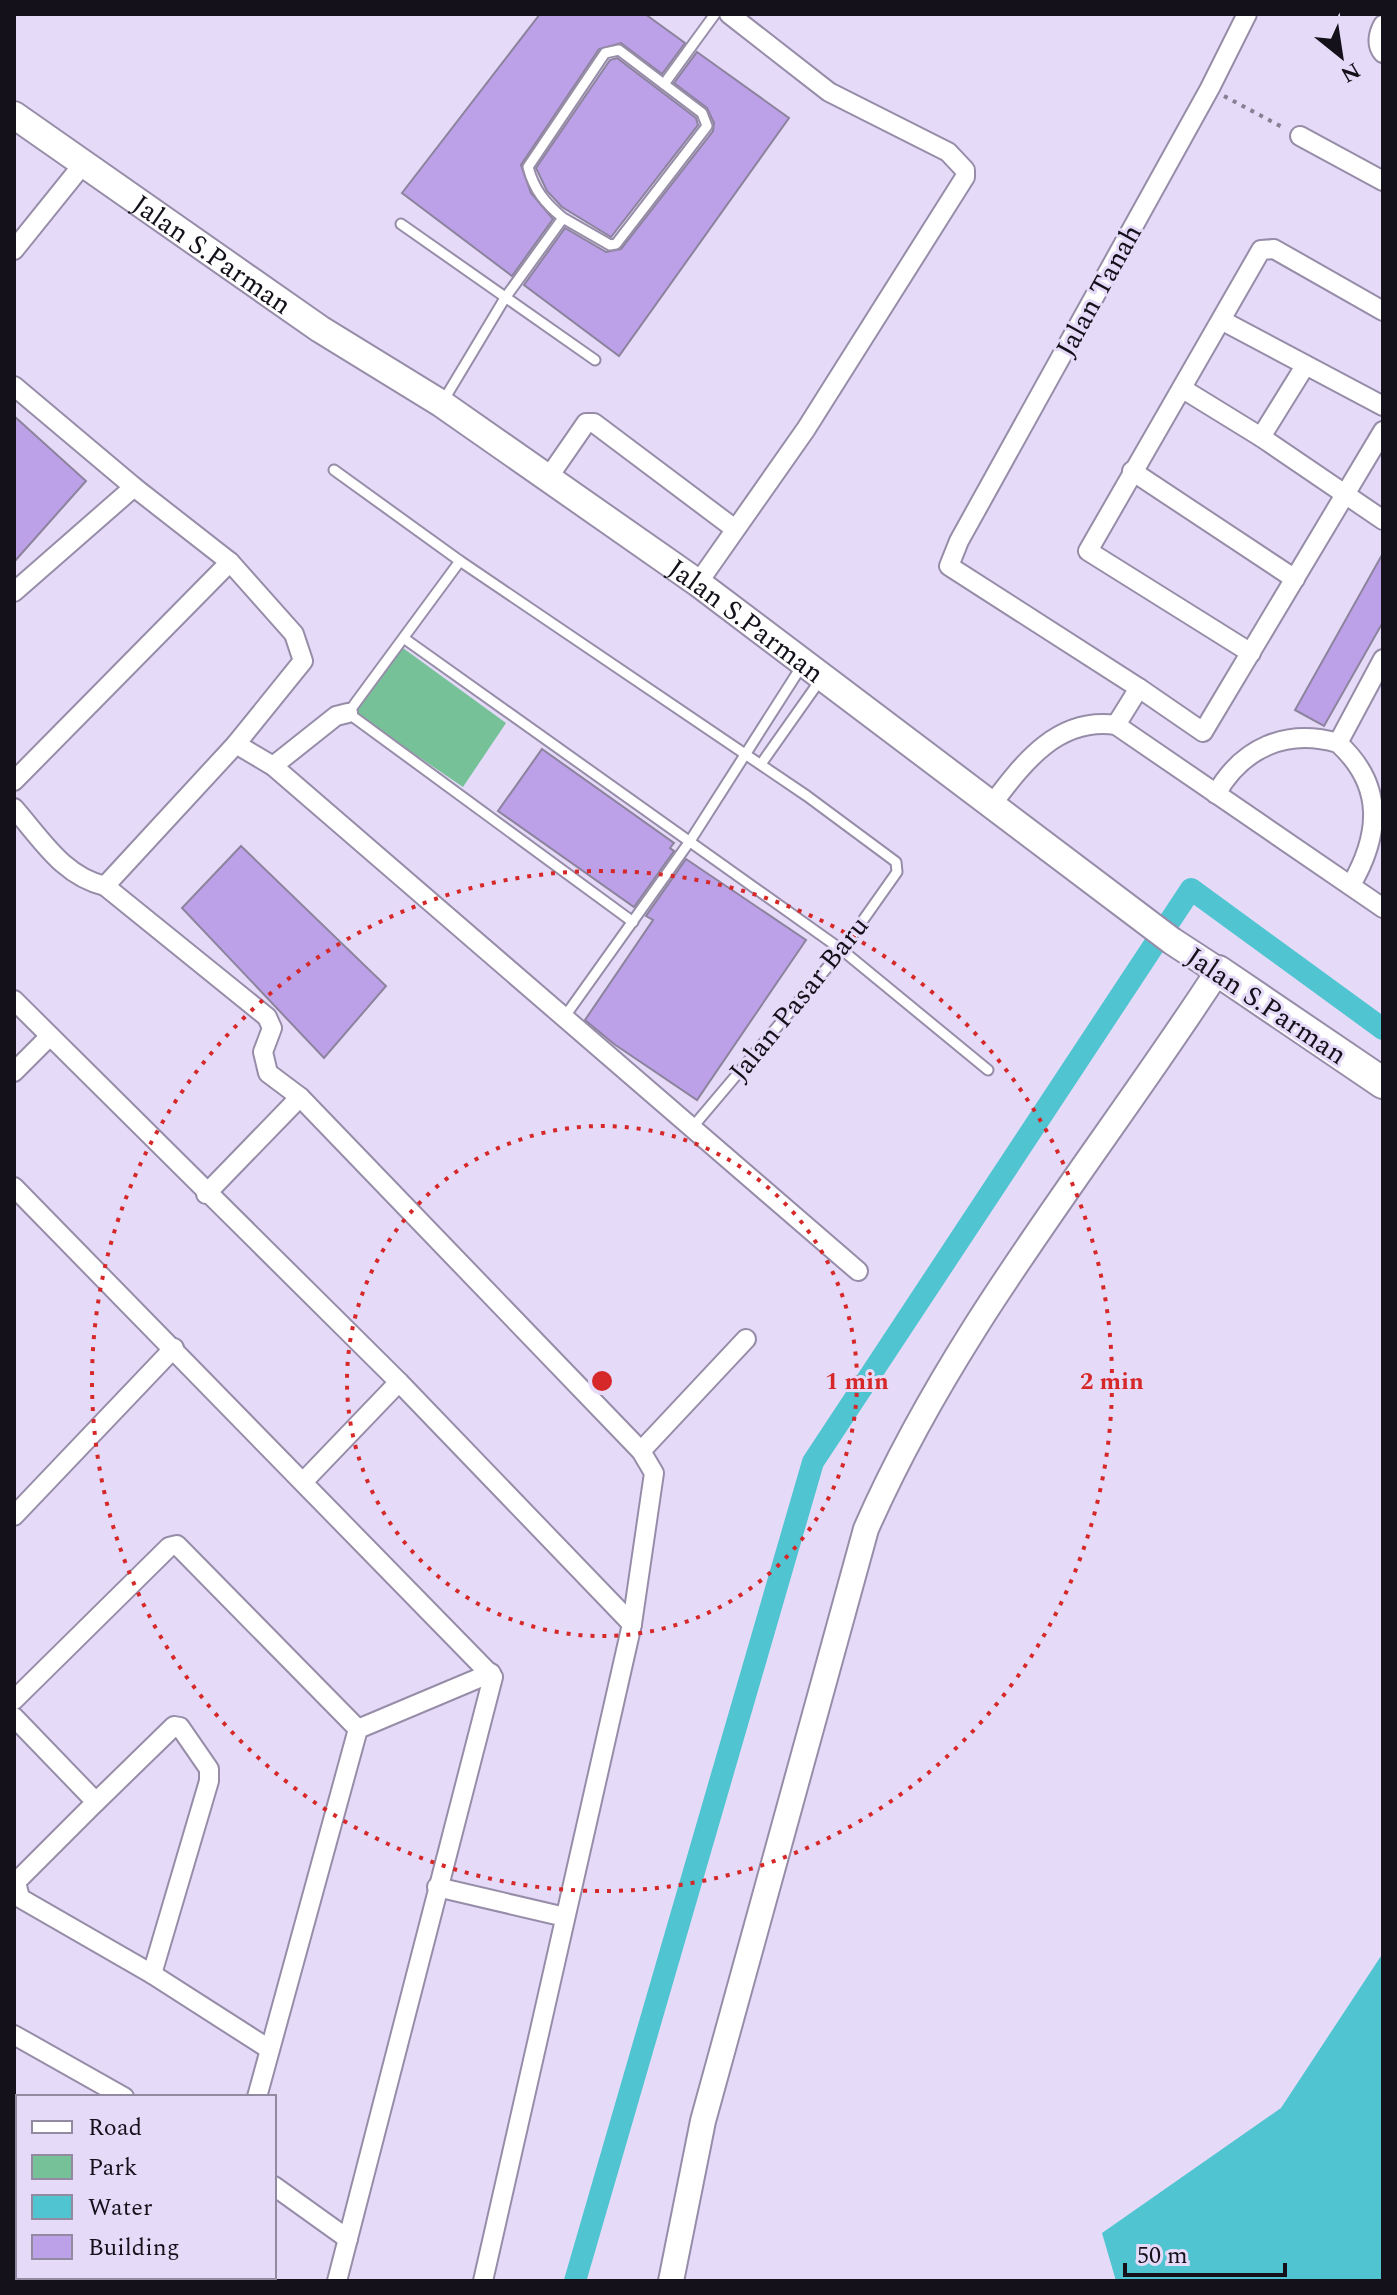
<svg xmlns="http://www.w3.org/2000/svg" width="1397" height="2295" font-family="Spectral,serif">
<rect width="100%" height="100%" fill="#e5dbf8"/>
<!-- green -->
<polygon fill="#76c198" points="403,648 506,723 463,787 354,713"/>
<!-- water -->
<polygon fill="#50c4d0" points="1383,1953 1383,2281 1116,2281 1102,2233 1281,2108"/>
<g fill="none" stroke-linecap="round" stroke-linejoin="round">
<!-- canal -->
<polyline stroke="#50c4d0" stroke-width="22" points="575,2281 813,1462 1191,889 1383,1029"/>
</g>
<!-- building -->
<g fill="#bca0e8" stroke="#8c839d" stroke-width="2">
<polygon points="540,14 645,14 685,43 662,74 621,43 599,49 521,165 531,193 553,219 512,276 402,193"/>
<polygon points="697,52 789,118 619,356 524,285 565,228 606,252 621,249 713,131 714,123 707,108 674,83"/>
<polygon points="617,58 696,118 698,125 611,237 562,207 547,191 536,168 610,60"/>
<polygon points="14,416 86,481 14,562"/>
<polygon points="1383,553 1383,622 1324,726 1295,710"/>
<polygon points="542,749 674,843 670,848 674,851 634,907 498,811"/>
<polygon points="241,846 386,986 324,1058 182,908"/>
<polygon points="686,859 806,940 697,1100 614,1044 585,1020 653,920 646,916"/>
</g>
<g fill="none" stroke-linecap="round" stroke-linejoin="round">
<defs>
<g id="service">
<polyline points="664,84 715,14"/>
<polyline points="401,224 595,360"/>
<path d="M442 403 505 298 563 218C545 203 534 190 528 167L605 53 619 50 702 113 707 126 616 244 610 245 563 218"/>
<polyline points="334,470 460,561 807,796 896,862 897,872 842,950 691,1129"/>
<polyline points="460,561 348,713 633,922"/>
<polyline points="405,639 842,950 988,1070"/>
<polyline points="761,764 821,679"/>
<polyline points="563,1019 690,841 803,664"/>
</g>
<g id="minor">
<path d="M1383 25C1378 34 1376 45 1383 53"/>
<polyline points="1300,136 1383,181"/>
<polyline points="14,250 84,163"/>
<polyline points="1223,321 1383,406"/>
<polyline points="14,386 134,487"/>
<polyline points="1183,389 1261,437 1383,520"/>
<polyline points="1261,437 1305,366"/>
<polyline points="1132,471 1295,579"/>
<polyline points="548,478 586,423 594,423 735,529"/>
<polyline points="698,583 806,429 965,177 965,170 948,152 829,92 729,14"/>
<polyline points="14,592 134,487 230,562 294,634 303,661 236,744"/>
<polyline points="1251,653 1088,551 1261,250 1274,249 1383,311"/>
<polyline points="1139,688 1203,732 1383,431"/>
<polyline points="1116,725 1139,688 949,566 959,541 1210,88 1247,14"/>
<polyline points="1338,743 1383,659"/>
<polyline points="273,766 336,716 348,713"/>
<polyline points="14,781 230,562"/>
<path d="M1216 794C1242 748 1286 728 1338 743 1385 786 1380 835 1351 885"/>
<path d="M993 803C1024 762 1058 717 1116 725L1383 908"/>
<path d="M14 808C42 840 63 876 105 886L267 1017 272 1028 263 1052 268 1073 300 1097 641 1451 654 1473 632 1624 483 2281"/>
<polyline points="105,886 236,744 273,766 858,1271"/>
<polyline points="14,1000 399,1382 632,1624"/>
<polyline points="14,1072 50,1036"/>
<polyline points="14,1187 493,1677 337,2281"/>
<polyline points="206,1194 300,1097"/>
<polyline points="641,1451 746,1339"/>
<polyline points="304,1481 399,1382"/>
<polyline points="14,1516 174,1348"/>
<polyline points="14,1700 169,1547 177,1545 358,1729"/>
<polyline points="14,1717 96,1802 16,1882 20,1898 152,1974 269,2049"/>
<polyline points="96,1802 174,1726 180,1727 209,1769 209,1781 152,1974"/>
<polyline points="437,1887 565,1917"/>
<polyline points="14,2035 124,2097"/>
<polyline points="257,2097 358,1729 491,1673"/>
<polyline points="274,2186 348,2239"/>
<polyline points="14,2192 18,2194"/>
<polyline points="158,2277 164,2281"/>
</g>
<path id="tertiary" d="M671 2281 703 2121 866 1529C955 1326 1098 1156 1218 971"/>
<g id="secondary">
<path id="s1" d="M14 115 320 329 442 404 698 583 1172 941 1218 971"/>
</g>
<polyline id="primary" points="1218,971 1383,1083"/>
</defs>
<!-- service casing -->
<use href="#service" stroke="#978da8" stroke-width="13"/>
<!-- minor casing -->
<use href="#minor" stroke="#978da8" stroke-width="22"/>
<!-- tertiary casing -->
<use href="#tertiary" stroke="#978da8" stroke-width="28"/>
<!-- secondary casing -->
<use href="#secondary" stroke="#978da8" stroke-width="30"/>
<!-- primary casing -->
<use href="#primary" stroke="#978da8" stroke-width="34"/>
<!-- path -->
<polyline stroke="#878094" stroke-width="4" stroke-dasharray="4 6" stroke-linecap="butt" points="1224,96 1284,128"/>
<!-- service -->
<use href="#service" stroke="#fff" stroke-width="9"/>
<!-- minor -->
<use href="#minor" stroke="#fff" stroke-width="18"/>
<!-- tertiary -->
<use href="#tertiary" stroke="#fff" stroke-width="24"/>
<!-- secondary -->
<use href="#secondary" stroke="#fff" stroke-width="26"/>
<!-- primary -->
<use href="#primary" stroke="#fff" stroke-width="30"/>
</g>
<!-- distance rings -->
<g fill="none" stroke="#d62828" stroke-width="4" stroke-dasharray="4 8">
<circle cx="602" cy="1381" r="255"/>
<circle cx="602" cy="1381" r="510"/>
</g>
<g text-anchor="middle" stroke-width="6" stroke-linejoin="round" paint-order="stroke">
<!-- street labels -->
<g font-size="28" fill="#15111b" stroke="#e5dbf8">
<text dy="10" stroke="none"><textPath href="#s1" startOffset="242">Jalan S.Parman</textPath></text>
<text transform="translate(1098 290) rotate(-61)" y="10">Jalan Tanah</text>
<text dy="10" stroke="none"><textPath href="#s1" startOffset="890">Jalan S.Parman</textPath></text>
<text transform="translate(798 998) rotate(-51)" y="10">Jalan Pasar Baru</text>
<text transform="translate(1267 1005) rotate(34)" y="10">Jalan S.Parman</text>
</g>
</g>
<circle cx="602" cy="1381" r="12" fill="#d62828" stroke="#e5dbf8" stroke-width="4"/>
<g font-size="24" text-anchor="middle" font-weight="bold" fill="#d62828" stroke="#e5dbf8" stroke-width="6" stroke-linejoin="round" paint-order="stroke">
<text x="857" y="1389">1 min</text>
<text x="1112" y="1389">2 min</text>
</g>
<!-- border -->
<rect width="1397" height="2295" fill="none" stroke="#15111b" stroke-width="32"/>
<!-- legend -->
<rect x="16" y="2095" width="260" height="184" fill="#e5dbf8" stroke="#928aa0" stroke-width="2"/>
<rect x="32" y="2121" width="40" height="12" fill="#ffffff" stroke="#928aa0" stroke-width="2"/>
<text x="88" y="2135" font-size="24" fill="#15111b">Road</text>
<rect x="32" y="2155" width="40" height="24" fill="#76c198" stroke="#928aa0" stroke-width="2"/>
<text x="88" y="2175" font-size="24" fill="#15111b">Park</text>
<rect x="32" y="2195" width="40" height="24" fill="#50c4d0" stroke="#928aa0" stroke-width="2"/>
<text x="88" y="2215" font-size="24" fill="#15111b">Water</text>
<rect x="32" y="2235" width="40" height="24" fill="#bca0e8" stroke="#928aa0" stroke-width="2"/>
<text x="88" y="2255" font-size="24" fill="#15111b">Building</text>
<!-- north arrow -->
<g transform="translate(1341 56) rotate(150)" stroke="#e5dbf8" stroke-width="6" paint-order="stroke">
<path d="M0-6L14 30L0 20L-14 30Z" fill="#15111b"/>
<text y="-12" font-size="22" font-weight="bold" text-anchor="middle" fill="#15111b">N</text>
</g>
<!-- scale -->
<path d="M1125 2263v12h160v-12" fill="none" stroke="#15111b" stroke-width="4"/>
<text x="1137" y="2263" font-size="24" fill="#15111b" stroke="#e5dbf8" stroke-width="6" paint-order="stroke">50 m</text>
</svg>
